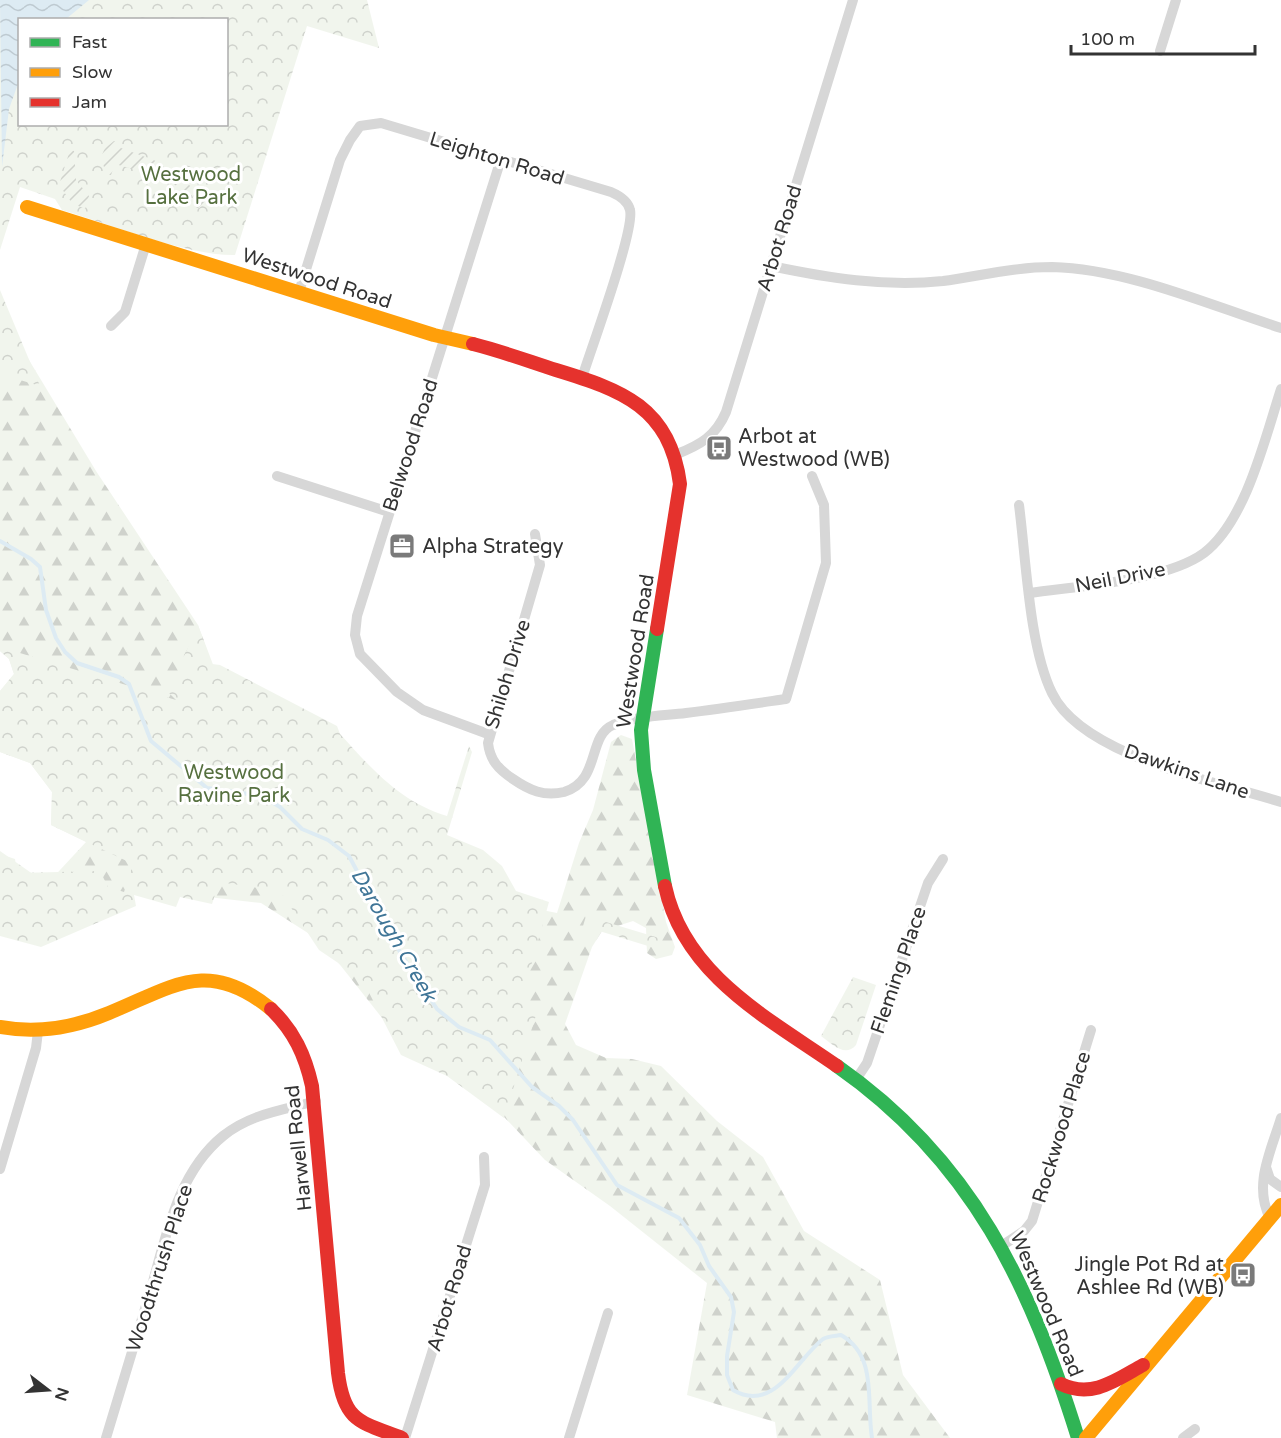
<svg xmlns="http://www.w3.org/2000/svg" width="1281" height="1438" font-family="'Varela Round',sans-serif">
<defs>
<pattern id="forest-firs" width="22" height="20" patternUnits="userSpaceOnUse" patternTransform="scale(1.5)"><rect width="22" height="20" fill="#f1f5ed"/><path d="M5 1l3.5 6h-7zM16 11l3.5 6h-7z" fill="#cfd2cc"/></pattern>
<pattern id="park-crowns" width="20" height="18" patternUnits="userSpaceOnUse" patternTransform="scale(1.5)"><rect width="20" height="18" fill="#f1f5ed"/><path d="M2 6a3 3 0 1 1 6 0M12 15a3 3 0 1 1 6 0" fill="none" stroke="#cfd2cc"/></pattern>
<pattern id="garden-furrows" width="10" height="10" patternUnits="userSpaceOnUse" patternTransform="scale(1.5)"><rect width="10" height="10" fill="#f1f5ed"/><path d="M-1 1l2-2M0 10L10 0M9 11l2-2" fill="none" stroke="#cfd2cc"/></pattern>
<pattern id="water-waves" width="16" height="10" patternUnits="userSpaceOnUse" patternTransform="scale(1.5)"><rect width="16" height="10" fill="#ddebf3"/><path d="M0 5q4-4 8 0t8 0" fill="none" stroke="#becad1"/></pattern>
</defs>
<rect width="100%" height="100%" fill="#fff"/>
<!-- forest -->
<polygon fill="url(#forest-firs)" points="0,312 96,471 198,625 217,675 532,908 557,913 579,843 593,810 611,742 621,735 632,739 666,922 675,947 672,955 656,959 647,953 646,928 633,921 602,931 592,947 565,1024 576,1045 606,1058 632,1059 661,1066 717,1121 763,1157 804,1231 880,1280 903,1375 950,1438 777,1438 775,1422 687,1395 707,1283 610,1206 545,1160 487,1099 405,1047 322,942 261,903 147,890 34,933 0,924 0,851 47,884 86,842 51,825 52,792 30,763 0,752 0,691 14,674 9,659 0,651"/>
<!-- park -->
<g fill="url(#park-crowns)" fill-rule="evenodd">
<path d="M0 0H367L379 48 307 26 235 255C188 256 109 224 62 210L55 199 20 187 0 250ZM20 20H226V124H20Z"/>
<polygon points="0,290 40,386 0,374"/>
<path d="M198 625 212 664 220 665 337 726 340 734C371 768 400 802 447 816L469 746 472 752 447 835 483 850 502 866 516 891 549 902 522 998 537 1012 504 1118 447 1076 401 1055 362 979 319 950 280 891 219 882 212 904 180 897 176 907 134 895 136 906 41 947 0 936V854L15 859 17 873 100 871 108 887 124 892 133 864 51 825 52 792 30 763 0 752V691L14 674 9 659 0 651V647L176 700 168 692Z"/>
<polygon points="586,916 659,938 661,950 583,926"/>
<path d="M853 977 876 985 856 1045C845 1058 832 1044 821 1036Z"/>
</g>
<!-- garden -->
<g fill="url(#garden-furrows)">
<polygon points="114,141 122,141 121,148 156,161 200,193 205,186 210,199 199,208 190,207 196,198 162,177 115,164 111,175 106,174 101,157 105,148"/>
<polygon points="70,150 74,151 76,180 89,196 85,209 72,203 59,185"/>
</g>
<!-- water -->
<polygon fill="url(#water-waves)" points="0,0 89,0 66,19 20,20 19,81 9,109 2,167"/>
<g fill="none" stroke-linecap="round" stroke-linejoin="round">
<!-- stream -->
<path stroke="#ddebf3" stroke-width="4" d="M0 541 31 559 40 567 46 610 56 638 65 652 77 663 119 677 129 684 151 741 207 788 262 796 280 807 302 829 328 840 349 856 400 952 437 1009 459 1027 490 1040 532 1087 559 1106 573 1120 617 1185 679 1218 700 1245 709 1266 731 1297 734 1312 727 1356V1375L733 1390C774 1414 796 1360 823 1339 828 1336 836 1336 841 1335 878 1356 866 1402 872 1438"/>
<!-- street -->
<g stroke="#d7d7d7" stroke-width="10">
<polyline points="1160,51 1176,0"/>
<path d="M771 266C828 278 884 287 943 281 979 276 1015 267 1052 267 1128 269 1209 305 1281 328"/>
<path d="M299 292 340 160 350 140 360 126 381 123 611 192C618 195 628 201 630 210 635 230 591 349 582 378"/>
<polyline points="111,326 125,312 146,244"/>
<path d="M677 454C700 445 716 436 726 412L853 0"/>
<polyline points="277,476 389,512"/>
<path d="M1019 505C1026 558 1029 646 1052 693 1082 756 1218 782 1281 802"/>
<path d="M535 534 540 565 488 743C490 760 498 769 513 779 529 790 544 797 564 792 601 781 587 736 613 725 637 716 661 716 686 713 719 709 752 704 786 699L826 563 824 505 812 476"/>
<path d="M1030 593C1078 586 1166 581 1204 553 1246 521 1265 438 1281 389"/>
<polyline points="488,734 423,710 397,692 360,654 355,635 357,616 501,159"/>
<polyline points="855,1081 867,1063 928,883 943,859"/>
<polyline points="1266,1167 1270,1179 1281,1187"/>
<polyline points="0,1169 36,1048 38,1031"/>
<path d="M1270 1218C1253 1185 1271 1151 1281 1118"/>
<polyline points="1003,1245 1024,1231 1032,1221 1091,1030"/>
<path d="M106 1438C120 1392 134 1345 148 1299 165 1243 175 1175 223 1136 250 1114 283 1110 316 1101"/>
<polyline points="405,1438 485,1185 484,1157"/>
<polyline points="569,1438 608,1313"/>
<polyline points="1183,1438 1195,1429"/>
</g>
<!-- fast -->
<g stroke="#30b455" stroke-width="14">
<polyline points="657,629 641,730 644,770 665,886"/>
<path d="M837 1066C973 1161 1030 1285 1078 1438"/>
</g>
<!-- slow -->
<g stroke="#ff9f0a" stroke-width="14">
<polyline points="27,207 434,335 473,344"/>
<path d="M0 1027C38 1034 73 1028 109 1013 173 987 207 957 271 1009"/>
<polyline points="1086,1438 1281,1205"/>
</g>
<!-- jam -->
<g stroke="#e5322d" stroke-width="14">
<path d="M473 344C501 351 528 361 556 370 622 390 670 407 680 484L657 629"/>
<path d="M665 886C684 975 768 1018 837 1066"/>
<path d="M271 1009C294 1031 305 1055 312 1086L338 1373C344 1422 360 1422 402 1438"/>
<path d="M1061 1384C1092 1399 1116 1380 1143 1365"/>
</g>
</g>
<!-- icons -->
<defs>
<symbol id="bus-square" viewBox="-11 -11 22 22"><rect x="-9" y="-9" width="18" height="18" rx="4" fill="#7a7a7a" stroke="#fff"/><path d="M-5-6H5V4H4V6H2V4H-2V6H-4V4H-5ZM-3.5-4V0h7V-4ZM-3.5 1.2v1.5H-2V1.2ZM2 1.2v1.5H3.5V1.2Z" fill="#fff"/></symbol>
<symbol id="office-square" viewBox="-11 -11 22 22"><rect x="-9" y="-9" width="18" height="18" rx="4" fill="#7a7a7a" stroke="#fff"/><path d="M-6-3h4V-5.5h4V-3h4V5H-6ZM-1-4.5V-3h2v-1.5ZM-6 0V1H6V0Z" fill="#fff"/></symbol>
</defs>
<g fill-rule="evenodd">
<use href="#bus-square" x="704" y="433" width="30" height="30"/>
<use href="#office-square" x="387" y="531" width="30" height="30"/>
<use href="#bus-square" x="1228" y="1260" width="30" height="30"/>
</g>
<g text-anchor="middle" stroke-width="6" stroke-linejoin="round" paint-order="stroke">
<!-- street labels -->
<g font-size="20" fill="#333" stroke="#fff">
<text transform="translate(497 158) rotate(17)" y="7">Leighton Road</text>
<text transform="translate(779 238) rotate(-73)" y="7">Arbot Road</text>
<text transform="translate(317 278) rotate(18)" y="7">Westwood Road</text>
<text transform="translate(410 445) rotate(-72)" y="7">Belwood Road</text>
<text transform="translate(1120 577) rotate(-11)" y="7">Neil Drive</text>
<text transform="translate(635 651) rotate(-81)" y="7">Westwood Road</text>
<text transform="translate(507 674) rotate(-73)" y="7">Shiloh Drive</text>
<text transform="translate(1187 771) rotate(19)" y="7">Dawkins Lane</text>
<text transform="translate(898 970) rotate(-71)" y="7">Fleming Place</text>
<text transform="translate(1061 1127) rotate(-73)" y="7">Rockwood Place</text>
<text transform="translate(298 1148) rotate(-96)" y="7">Harwell Road</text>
<text transform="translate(159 1268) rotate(-72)" y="7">Woodthrush Place</text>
<text transform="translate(449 1298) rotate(-73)" y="7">Arbot Road</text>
<text transform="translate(1047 1304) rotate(67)" y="7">Westwood Road</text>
</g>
<!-- park labels -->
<g font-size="20" fill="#56703f" stroke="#fff">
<text x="191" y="181">Westwood<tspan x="191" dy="23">Lake Park</tspan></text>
<text x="234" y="779">Westwood<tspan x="234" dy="23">Ravine Park</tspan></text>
</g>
<!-- poi labels -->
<g font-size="20" fill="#333" stroke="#fff" text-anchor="start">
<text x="738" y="443">Arbot at<tspan x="738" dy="23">Westwood (WB)</tspan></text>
<text x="422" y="553">Alpha Strategy</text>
<text x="1224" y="1271" text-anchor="end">Jingle Pot Rd at<tspan x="1224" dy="23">Ashlee Rd (WB)</tspan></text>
</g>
<!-- water labels -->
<g font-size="21" font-style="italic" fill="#3f7597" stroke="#fff">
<text transform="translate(394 935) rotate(60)" y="7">Darough Creek</text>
</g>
</g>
<!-- legend -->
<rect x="18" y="18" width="210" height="108" fill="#ffffff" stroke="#adadad" stroke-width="1.5"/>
<rect x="30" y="38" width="30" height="9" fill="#30b455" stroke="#adadad" stroke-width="1.5"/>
<text x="72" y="48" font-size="18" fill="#333333">Fast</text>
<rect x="30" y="68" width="30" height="9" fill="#ff9f0a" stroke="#adadad" stroke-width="1.5"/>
<text x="72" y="78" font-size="18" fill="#333333">Slow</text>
<rect x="30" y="98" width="30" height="9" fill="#e5322d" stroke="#adadad" stroke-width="1.5"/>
<text x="72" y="108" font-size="18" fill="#333333">Jam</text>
<!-- north arrow -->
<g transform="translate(48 1390) rotate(107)" stroke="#ffffff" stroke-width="4.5" paint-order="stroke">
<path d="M0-4.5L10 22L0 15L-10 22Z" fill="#333333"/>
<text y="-9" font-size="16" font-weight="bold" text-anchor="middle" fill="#333333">N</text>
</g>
<!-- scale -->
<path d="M1071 45v9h184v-9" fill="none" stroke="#333333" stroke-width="3"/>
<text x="1080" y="45" font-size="18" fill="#333333" stroke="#ffffff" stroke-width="4.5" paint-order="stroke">100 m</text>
</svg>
